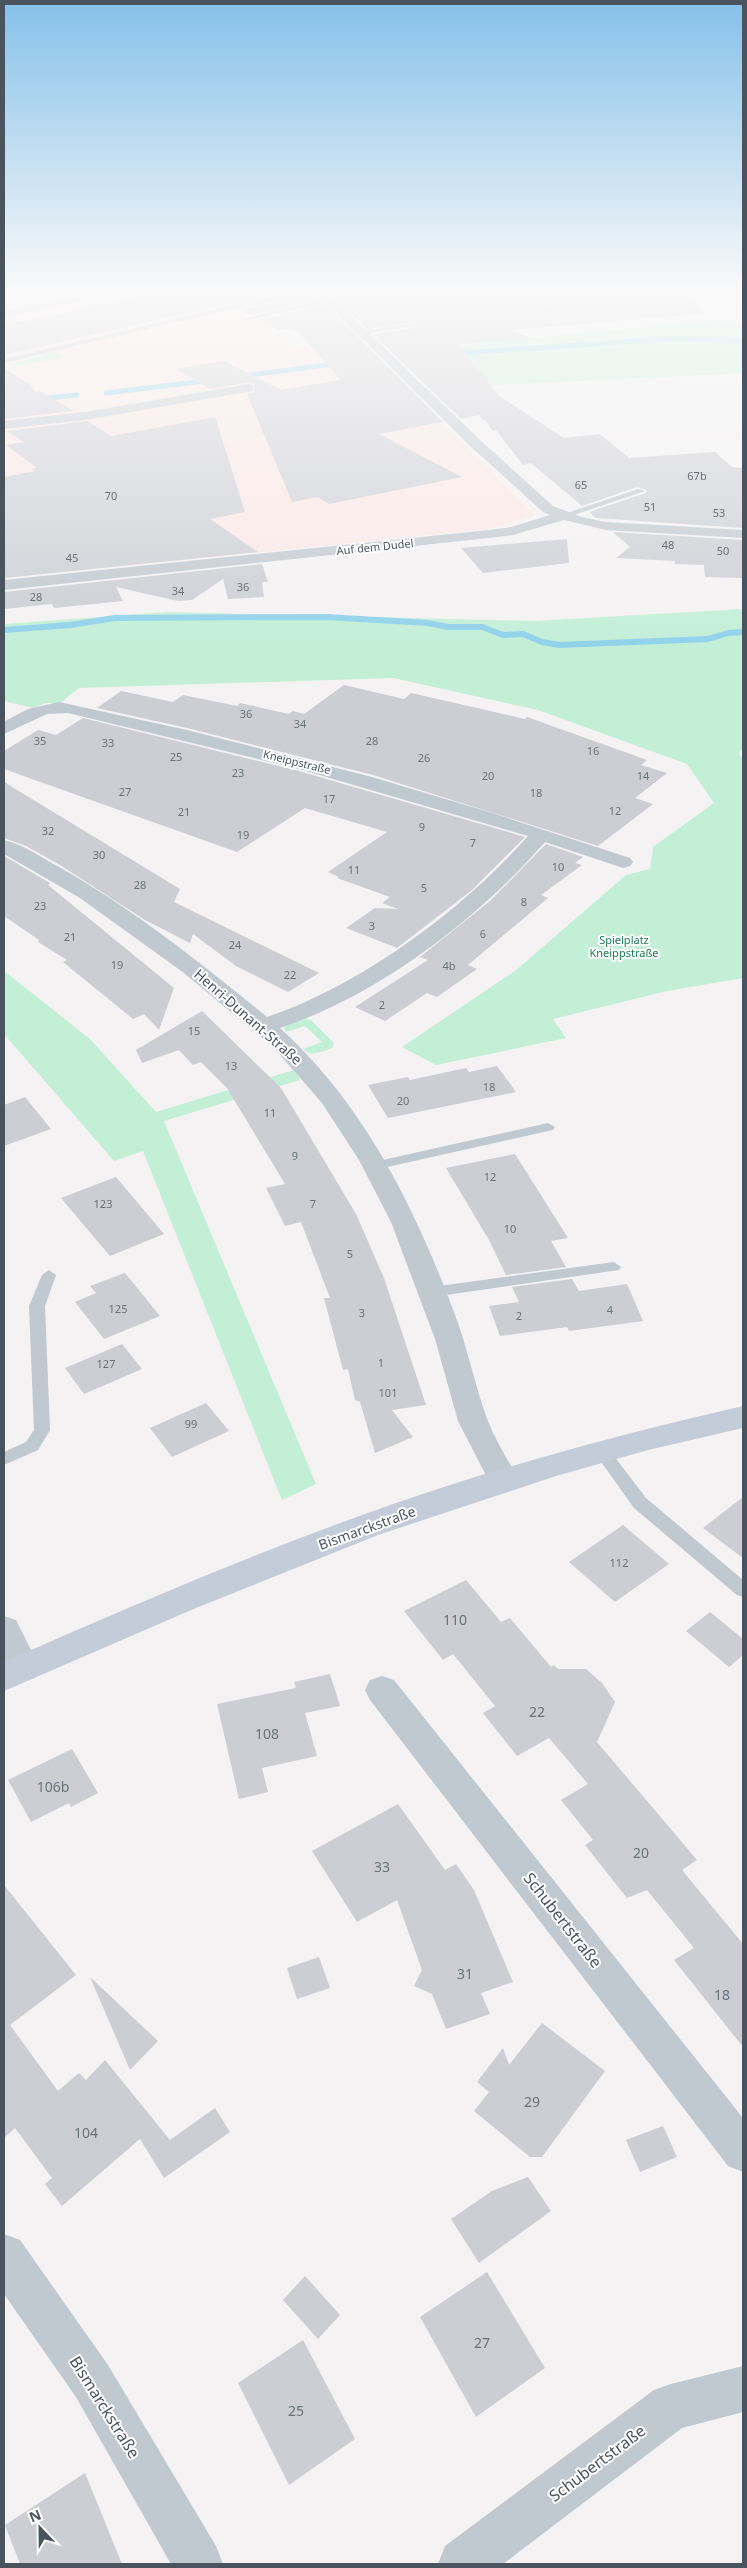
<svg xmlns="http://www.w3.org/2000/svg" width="747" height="2568" font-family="'Noto Sans',sans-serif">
<rect width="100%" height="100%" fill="#f4f2f2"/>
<!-- medical -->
<polygon fill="#fbe8e5" points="148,288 304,288 322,305 260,320 295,348 359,341 535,515 488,529 4,578 4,319"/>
<!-- green -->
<g fill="#c3efd7">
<polygon points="715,320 743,322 743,373 435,388 397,351"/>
<polygon points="55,352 67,358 14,366 10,364"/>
<polygon points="743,609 743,750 738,753 743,759 743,978 667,991 553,1019 566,1038 436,1065 402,1047 515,971 626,875 650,869 653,847 714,803 687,764 538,710 393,678 79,688 60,703 46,703 33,708 4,701 4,624 168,612 534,621"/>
<polygon points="4,971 90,1039 156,1112 294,1070 300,1080 164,1121 316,1484 282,1500 143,1151 114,1161 4,1034"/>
<path d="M305 1019 311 1020 334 1043 332 1048C323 1051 312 1058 303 1049L322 1042 305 1026 286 1032 284 1028 287 1025Z"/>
</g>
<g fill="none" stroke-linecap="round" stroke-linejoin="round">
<!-- stream-far1 -->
<g stroke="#91d2eb" stroke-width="5">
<polyline points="451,354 678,338 743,341"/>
<polyline points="236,377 333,364"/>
<polyline points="106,393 213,380"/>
<polyline points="36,399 77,395"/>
</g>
<!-- stream -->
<polyline stroke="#91d2eb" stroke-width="6" points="4,630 70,625 115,618 326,617 428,623 448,627 482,627 503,635 523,634 542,642 559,645 708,639 728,633 743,632"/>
</g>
<!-- building -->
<g fill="#ccced4">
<polygon points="184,288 276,288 302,296 316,295 319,299 251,315 240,310 290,300 292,297 288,293 219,306 4,355 4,325 76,310 73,309"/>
<polygon points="581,288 655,288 710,313 511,330 532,339 458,344 499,396 564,438 600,434 629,458 715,452 732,467 743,468 743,528 596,518 589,512 646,493 647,490 637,487 582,506 531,463 523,465 496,430 493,431 485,420 483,420 479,415 461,419 373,334 415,328 415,322 367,329 331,294 386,291 391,296 476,289 482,295 510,293 528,302 547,306 563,302 570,298 570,294 562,289"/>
<polygon points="325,304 443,422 379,434 462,477 329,504 317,497 292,502 247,394 254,392 254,384 249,382 210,389 175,369 224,361 281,390 341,380 298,332 291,328 279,330 260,320"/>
<polygon points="4,368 32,386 34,392 40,391 73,411 4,419"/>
<polygon points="215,417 245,512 210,519 258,552 4,578 4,477 35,471 32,469 37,468 6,445 24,442 7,431 88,421 111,436"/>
<polygon points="613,532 743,540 743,578 705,577 704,565 675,564 675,561 616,558 630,547"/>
<polygon points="567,539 569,563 483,573 461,548"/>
<polygon points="262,564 268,582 262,582 264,597 228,599 223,579 192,600 178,601 116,587 123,601 54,608 52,604 4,609 4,592"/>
<polygon points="344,685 404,699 411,693 525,719 527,717 647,760 641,765 667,773 635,798 653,804 598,846 373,775 187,728 97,708 121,691 173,702 183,695 237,706 240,703 289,714 293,711 304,714"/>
<polygon points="83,718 299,771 525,837 472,890 397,948 346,928 375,908 398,909 382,903 390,897 337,878 339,877 328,872 387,832 305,808 237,852 4,769 4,751 38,730 56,735"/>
<polygon points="4,782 180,889 174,902 319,973 288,992 236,966 193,934 190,943 145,920 60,865 26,846 4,838"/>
<polygon points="546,844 583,857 575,863 582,865 541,895 548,898 468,965 477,969 437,997 427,993 385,1021 355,1007 428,960 420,957 490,901"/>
<polygon points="4,856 50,883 48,885 174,988 159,1030 144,1014 133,1019 63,962 67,960 38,942 39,940 4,916"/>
<polygon points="202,1011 281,1088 356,1214 384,1278 426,1405 392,1410 413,1437 375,1453 360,1402 355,1400 348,1369 343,1370 324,1298 330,1298 301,1222 285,1226 266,1188 285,1184 227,1088 201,1062 193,1065 179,1050 142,1063 136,1050"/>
<polygon points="497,1066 516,1092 388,1118 368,1085 408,1077 410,1080 466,1068 469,1072"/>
<polygon points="25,1097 51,1129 4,1146 4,1105"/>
<polygon points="515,1154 568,1238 551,1241 566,1267 506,1275 489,1240 446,1168"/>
<polygon points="116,1177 164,1234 110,1256 61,1198"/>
<polygon points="125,1273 160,1316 104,1339 75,1302 96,1293 90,1286"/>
<polygon points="572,1279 579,1291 627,1284 643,1321 569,1331 567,1327 500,1336 489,1306 519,1302 512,1287"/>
<polygon points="122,1344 142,1369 84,1394 65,1368"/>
<polygon points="206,1403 229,1431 172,1457 150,1428"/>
<polygon points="743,1497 743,1558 703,1528"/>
<polygon points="623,1525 669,1564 615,1602 569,1562"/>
<polygon points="466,1580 501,1622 510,1618 551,1667 554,1665 558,1669 586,1669 602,1683 615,1702 597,1742 697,1860 682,1870 743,1944 743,2047 674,1960 694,1948 647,1890 627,1898 585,1845 593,1840 561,1800 588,1784 549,1738 517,1756 483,1713 495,1706 453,1654 443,1660 404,1611"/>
<polygon points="710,1612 743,1639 743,1655 729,1667 686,1631"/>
<polygon points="330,1674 340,1706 305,1713 317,1756 262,1768 268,1792 239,1799 217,1704 296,1688 294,1682"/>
<polygon points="72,1749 98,1793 71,1807 69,1803 31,1822 8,1780"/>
<polygon points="398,1804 445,1870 456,1864 474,1890 513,1982 481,1993 490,2014 446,2029 432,1994 414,1986 422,1970 397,1900 357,1922 312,1851"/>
<polygon points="4,1885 76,1975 10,2025 58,2091 79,2073 86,2080 105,2060 170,2140 215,2108 230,2132 164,2178 140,2139 62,2206 45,2184 52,2178 15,2128 4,2138"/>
<polygon points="319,1957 330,1988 297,1999 287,1968"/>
<polygon points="90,1977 158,2041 130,2070"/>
<polygon points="542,2023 605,2071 542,2157 530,2157 474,2111 489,2092 477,2082 503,2048 509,2065"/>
<polygon points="663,2126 677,2157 640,2172 626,2140"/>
<polygon points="528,2177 551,2211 479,2263 451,2219 492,2191"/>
<polygon points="487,2272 545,2368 476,2417 420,2317"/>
<polygon points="305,2276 340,2315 318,2339 283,2300"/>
<polygon points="303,2340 355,2439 289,2485 238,2383"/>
<polygon points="85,2473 122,2564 20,2564 5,2525"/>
</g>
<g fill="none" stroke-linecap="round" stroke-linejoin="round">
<!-- lane -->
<g fill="#c0c8d0" fill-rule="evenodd">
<polygon points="715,288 717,291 681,295 701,304 699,307 672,294"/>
<polygon points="288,295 290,298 219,312 4,363 4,359 219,308"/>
<polygon points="329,298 331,301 246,321 243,319"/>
<polygon points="413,323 415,326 362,334 359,332"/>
<polygon points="638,489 645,491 565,518 558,516"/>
<polygon points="548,1123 555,1127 553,1130 374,1170 367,1166 374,1162"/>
<polygon points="614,1262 621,1267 619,1270 432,1297 424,1292 432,1287"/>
<polygon points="49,1270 56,1275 45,1306 50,1430 38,1450 4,1465 4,1452 26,1442 34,1430 29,1306 42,1275"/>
<polygon points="602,1446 608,1448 646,1498 743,1580 743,1597 737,1595 634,1508 594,1452 596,1448"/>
</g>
<!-- street -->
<g fill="#c0c8d0" fill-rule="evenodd">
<polygon points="116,288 134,288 129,291 4,317 4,311"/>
<polygon points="311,288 322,288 479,439 553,506 582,517 606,522 743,530 743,538 606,530 564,520 513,535 489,538 4,590 4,580 489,530 511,527 550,515 543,512 469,445"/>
<path d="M508 288C525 286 538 302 556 296L547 288H558L569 296C554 311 521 302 508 288Z"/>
<polygon points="711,288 735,288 715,293 710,290"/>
<polygon points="249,384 253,385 253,391 85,420 4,429 4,421 85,412"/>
<path d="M59 702 187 730 372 777 489 812 630 858 633 862 630 866 623 868 545 842C477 920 378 995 280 1028 367 1107 418 1214 458 1323 469 1355 476 1389 488 1421 496 1442 509 1461 519 1481L515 1489 504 1493 493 1489 458 1421 435 1339 391 1222 359 1160 322 1103 274 1048 184 973 80 898 4 854V840C23 844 42 858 59 867 133 909 201 963 267 1017 360 986 463 910 528 836L299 769 68 713 47 714 4 734 5 721 28 709Z"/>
<polygon points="4,1616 16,1620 40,1668 35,1678 23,1682 11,1678 4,1664"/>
<polygon points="382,1676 394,1680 743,2118 743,2172 728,2166 370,1700 365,1690 370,1680"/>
<polygon points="4,2234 20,2240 108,2365 216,2546 223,2564 171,2564 76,2397 4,2294"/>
<polygon points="743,2366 743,2412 682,2428 503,2564 438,2564 445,2546 654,2390 671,2384"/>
</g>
<!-- secondary -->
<path fill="#c3ccd8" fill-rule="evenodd" d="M743 1406V1428L648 1450 556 1476 378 1535 196 1608 4 1691V1662C150 1598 298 1534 450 1485 547 1454 644 1429 743 1406Z"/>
</g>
<!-- sky -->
<linearGradient id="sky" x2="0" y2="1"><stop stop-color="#85c0e9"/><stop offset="0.45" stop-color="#faf9f9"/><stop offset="1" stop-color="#faf9f9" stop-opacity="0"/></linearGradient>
<rect width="747" height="647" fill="url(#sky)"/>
<g text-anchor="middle" stroke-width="4" stroke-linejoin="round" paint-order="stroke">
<!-- number labels -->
<g font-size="11" fill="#6a727c">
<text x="697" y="480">67b</text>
<text x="581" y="489">65</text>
<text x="111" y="500">70</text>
<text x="650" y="511">51</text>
<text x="719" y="517">53</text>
<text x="668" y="549">48</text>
<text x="723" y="555">50</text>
<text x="72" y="562">45</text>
<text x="243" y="591">36</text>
<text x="178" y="595">34</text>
<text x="36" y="601">28</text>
<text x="246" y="718">36</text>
<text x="300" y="728">34</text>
<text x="40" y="745">35</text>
<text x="372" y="745">28</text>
<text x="108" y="747">33</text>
<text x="593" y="755">16</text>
<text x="176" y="761">25</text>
<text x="424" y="762">26</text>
<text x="238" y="777">23</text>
<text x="488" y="780">20</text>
<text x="643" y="780">14</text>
<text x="125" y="796">27</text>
<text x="536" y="797">18</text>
<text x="329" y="803">17</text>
<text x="615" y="815">12</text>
<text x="184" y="816">21</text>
<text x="422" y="831">9</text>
<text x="48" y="835">32</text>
<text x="243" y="839">19</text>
<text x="473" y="847">7</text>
<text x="99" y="859">30</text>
<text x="558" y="871">10</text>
<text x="354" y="874">11</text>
<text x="140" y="889">28</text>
<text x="424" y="892">5</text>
<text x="524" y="906">8</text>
<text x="40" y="910">23</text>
<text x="372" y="930">3</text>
<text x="483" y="938">6</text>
<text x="70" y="941">21</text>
<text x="235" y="949">24</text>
<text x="117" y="969">19</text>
<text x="449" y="970">4b</text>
<text x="290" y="979">22</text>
<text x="382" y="1009">2</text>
<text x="194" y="1035">15</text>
<text x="231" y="1070">13</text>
<text x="489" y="1091">18</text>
<text x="403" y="1105">20</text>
<text x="270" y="1117">11</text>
<text x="295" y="1160">9</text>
<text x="490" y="1181">12</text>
<text x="103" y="1208">123</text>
<text x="313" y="1208">7</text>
<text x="510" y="1233">10</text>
<text x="350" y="1258">5</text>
<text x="118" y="1313">125</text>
<text x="610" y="1314">4</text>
<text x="362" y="1317">3</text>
<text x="519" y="1320">2</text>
<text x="381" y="1367">1</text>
<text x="106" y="1368">127</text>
<text x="388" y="1397">101</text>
<text x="191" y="1428">99</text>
<text x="619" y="1567">112</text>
</g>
<!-- far-street labels -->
<g font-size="11" fill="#4a545f" stroke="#fff">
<text transform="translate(375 547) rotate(-6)" y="4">Auf dem Dudel</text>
<text transform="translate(297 762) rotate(14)" y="4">Kneippstraße</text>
</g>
<!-- far-park labels -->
<g font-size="11" fill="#1a8255" stroke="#fff">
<text x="624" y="944">Spielplatz<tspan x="624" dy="13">Kneippstraße</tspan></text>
</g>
<!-- street labels -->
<g font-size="14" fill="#4a545f" stroke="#fff">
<text transform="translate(248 1017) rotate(41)" y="5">Henri-Dunant-Straße</text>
<text transform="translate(367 1528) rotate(-20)" y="5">Bismarckstraße</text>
</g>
<!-- near-number labels -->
<g font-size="14" fill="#6a727c">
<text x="455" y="1625">110</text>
<text x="537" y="1717">22</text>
<text x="267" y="1739">108</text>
<text x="53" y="1792">106b</text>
<text x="641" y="1858">20</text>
<text x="382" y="1872">33</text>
<text x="465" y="1979">31</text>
<text x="722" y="2000">18</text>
<text x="532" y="2107">29</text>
<text x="86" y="2138">104</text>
<text x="482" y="2348">27</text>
<text x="296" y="2416">25</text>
</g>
<!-- near-street labels -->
<g font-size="16" fill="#4a545f" stroke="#fff">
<text transform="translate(563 1920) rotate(52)" y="6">Schubertstraße</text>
<text transform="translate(105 2407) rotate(58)" y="6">Bismarckstraße</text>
<text transform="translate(597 2463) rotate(-37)" y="6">Schubertstraße</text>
</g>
</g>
<!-- border -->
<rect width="747" height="2568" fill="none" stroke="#4a545f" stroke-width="10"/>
<!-- north arrow -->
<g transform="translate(40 2528) rotate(338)" stroke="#ffffff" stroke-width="4" paint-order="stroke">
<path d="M0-4L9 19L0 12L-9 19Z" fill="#4a545f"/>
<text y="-8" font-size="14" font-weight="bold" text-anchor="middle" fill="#4a545f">N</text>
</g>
</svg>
